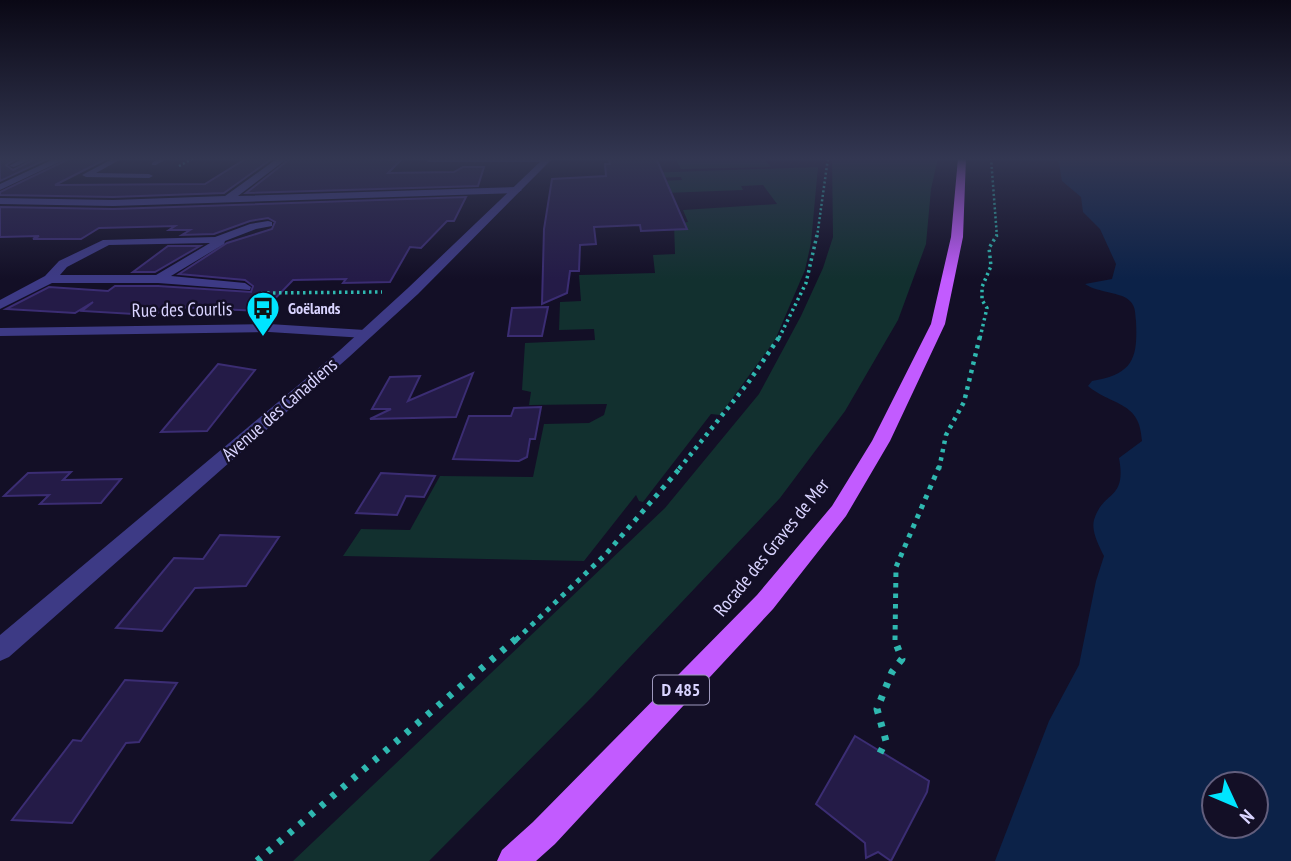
<svg xmlns="http://www.w3.org/2000/svg" width="1291" height="861" font-family="'PT Sans Narrow',sans-serif">
<rect width="100%" height="100%" fill="#130f26"/>
<!-- green -->
<g fill="#12302f">
<polygon points="675,158 763,158 771,167 681,169"/>
<polygon points="832,158 938,158 931,189 926,244 898,320 845,411 780,498 593,696 429,861 293,861 665,508 759,394 801,316 823,268 833,237"/>
<polygon points="818,167 811,243 805,270 775,340 720,415 711,414 643,502 639,501 636,495 584,561 343,556 361,529 410,530 440,476 533,477 544,424 589,423 604,415 607,404 529,405 531,392 522,390 525,343 595,340 594,329 559,330 560,302 581,301 579,275 655,273 653,255 675,254 674,224 688,222 683,210 777,204 763,185 741,186 743,190 665,193 659,181 682,180 681,177 617,179 615,174"/>
</g>
<!-- water -->
<path fill="#0c2248" fill-rule="evenodd" d="M1058 158H1291V861H995L1049 721 1079 665 1096 581 1104 556C1099 546 1091 531 1094 520 1103 490 1127 501 1119 458L1142 441C1140 401 1114 407 1088 386L1092 381C1132 374 1138 360 1136 321 1135 314 1136 307 1130 301 1122 292 1098 293 1085 284L1112 279 1116 264 1100 229 1083 212 1081 197 1062 181ZM1214 784H1256V826H1214Z"/>
<!-- building -->
<g fill="#241b47" stroke="#3b2d73" stroke-width="2">
<polygon points="0,158 18,158 6,165 13,170 37,158 49,158 0,181"/>
<polygon points="71,158 108,158 55,185 205,184 247,158 273,158 224,193 113,197 0,195 0,192"/>
<polygon points="291,158 401,160 388,173 454,172 463,167 484,167 478,186 246,193"/>
<polygon points="656,158 687,229 641,231 640,225 594,227 596,244 580,245 579,271 570,271 567,293 542,304 544,229 552,179 606,176 605,164 610,164 609,159"/>
<polygon points="466,197 454,221 447,221 421,248 410,247 390,282 343,283 346,279 293,280 263,311 173,307 151,315 82,311 93,302 75,313 6,309 49,287 108,291 115,286 158,286 251,292 253,286 245,280 179,274 227,243 272,229 275,222 268,218 250,221 214,234 182,235 190,230 169,230 175,226 99,228 81,239 33,239 39,236 0,237 0,207 113,209"/>
<polygon points="168,246 200,246 155,272 133,272"/>
<polygon points="548,307 542,336 508,336 512,308"/>
<polygon points="218,364 255,370 207,431 161,432"/>
<polygon points="473,373 456,417 370,419 391,409 372,409 390,377 420,376 408,401"/>
<polygon points="541,407 535,439 530,439 527,457 519,461 453,459 469,416 511,416 514,408"/>
<polygon points="71,472 63,480 121,479 101,503 40,504 49,495 4,496 28,473"/>
<polygon points="381,473 435,476 424,497 406,496 397,515 356,513"/>
<polygon points="220,535 279,537 246,586 195,588 162,631 116,628 174,558 203,559"/>
<polygon points="125,680 177,683 139,742 126,743 72,823 12,820 73,740 81,741"/>
<polygon points="855,736 929,781 927,792 891,861 878,852 866,858 865,843 816,804"/>
</g>
<g fill="none" stroke-linecap="round" stroke-linejoin="round">
<!-- path-far4 -->
<g stroke="#2fb8b0" stroke-width="2.5" stroke-dasharray="2 2.5" stroke-linecap="butt">
<polyline points="991,158 997,237"/>
<polyline points="179,166 194,158"/>
<polyline points="817,237 828,158"/>
</g>
<!-- path-far3 -->
<g stroke="#2fb8b0" stroke-width="3.5" stroke-dasharray="2.5 3.5" stroke-linecap="butt">
<polyline points="261,293 382,292"/>
<polyline points="779,338 806,283 817,235"/>
<polyline points="980,338 987,308 982,300 982,287 991,266 989,248 997,235"/>
</g>
<!-- path-far2 -->
<g stroke="#2fb8b0" stroke-width="4.5" stroke-dasharray="3.5 5" stroke-linecap="butt">
<polyline points="679,469 748,383 780,336"/>
<polyline points="939,469 946,435 964,402 980,336"/>
</g>
<!-- path-far1 -->
<g stroke="#2fb8b0" stroke-width="5" stroke-dasharray="4.5 6" stroke-linecap="butt">
<polyline points="516,640 606,554 681,467"/>
<polyline points="895,640 896,567 939,467"/>
</g>
<!-- path -->
<g stroke="#2fb8b0" stroke-width="7" stroke-dasharray="5 9" stroke-linecap="butt">
<polyline points="880,753 886,741 877,709 892,672 902,659 894,638"/>
<polyline points="257,861 517,638"/>
</g>
<!-- service -->
<g fill="#3d3a85" fill-rule="evenodd">
<polygon points="24,158 34,158 14,167 9,166"/>
<polygon points="114,158 123,158 96,173 149,174 153,176 149,178 86,177 82,175"/>
<polygon points="159,158 168,158 156,165 152,165 152,163"/>
</g>
<!-- minor -->
<g fill="#3d3a85" fill-rule="evenodd">
<polygon points="56,158 68,158 0,190 0,184"/>
<polygon points="278,158 288,158 238,196 517,187 522,190 517,193 113,206 0,204 0,198 113,200 225,196"/>
<polygon points="424,158 552,158 552,159 548,162 428,162"/>
<path d="M268 221 272 222V226L256 229 225 241 224 244 171 276 245 283 251 287 250 290 158 283H52L0 309V300L45 276 59 261 103 240 215 237 250 224ZM210 243 156 275H60L67 267 109 245Z"/>
<polygon points="269,324 365,330 372,334 365,338 269,332 0,336 0,328"/>
</g>
<!-- tertiary -->
<polygon fill="#3d3a85" fill-rule="evenodd" points="544,158 553,158 418,294 349,357 9,657 0,661 0,635 339,351 408,288"/>
<!-- primary -->
<polygon fill="#c25bff" fill-rule="evenodd" points="958,158 966,158 963,237 945,324 890,441 846,516 773,609 555,844 536,861 497,861 502,850 533,822 757,595 832,506 872,441 931,324 951,237"/>
</g>
<!-- sky -->
<linearGradient id="sky" x2="0" y2="1"><stop stop-color="#0a0815"/><stop offset="0.57" stop-color="#333752"/><stop offset="1" stop-color="#333752" stop-opacity="0"/></linearGradient>
<rect width="1291" height="279" fill="url(#sky)"/>
<!-- icons -->
<defs>
<symbol id="bus-pin" viewBox="-11 -11 22 30"><path d="M0 17L-7.5 6A9.5 9.5 0 1 1 7.5 6Z" fill="#00e5ff" stroke="#130f26"/><path d="M-5-6H5V4H4V6H2V4H-2V6H-4V4H-5ZM-3.5-4V0h7V-4ZM-3.5 1.2v1.5H-2V1.2ZM2 1.2v1.5H3.5V1.2Z" fill="#111"/></symbol>
</defs>
<g fill-rule="evenodd">
<use href="#bus-pin" x="244" y="289" width="38" height="52"/>
</g>
<g text-anchor="middle" stroke-width="5" stroke-linejoin="round" paint-order="stroke">
<!-- far-poi labels -->
<g font-size="16" font-weight="bold" fill="#d9d4ff" stroke="#130f26" text-anchor="start">
<text x="288" y="314">Goëlands</text>
</g>
<!-- shield labels -->
<rect fill="#130f26" stroke="#9e99be" stroke-width="2" x="653" y="675.5" width="56" height="29" rx="5"/>
<g font-size="18" font-weight="bold" fill="#d9d4ff">
<text x="681" y="696">D 485</text>
</g>
<!-- street labels -->
<g font-size="19" fill="#d9d4ff" stroke="#130f26">
<text transform="translate(182 309) rotate(-1)" y="7">Rue des Courlis</text>
<text transform="translate(279 409) rotate(-41)" y="7">Avenue des Canadiens</text>
<text transform="translate(771 547) rotate(-51)" y="7">Rocade des Graves de Mer</text>
</g>
</g>
<!-- north arrow -->
<g transform="translate(1235 805) rotate(134)"><circle r="33" fill="#130f26" stroke="#625e7d" stroke-width="2"/>
<path d="M0-5L12 26L0 18L-12 26Z" fill="#00e5ff"/>
<text y="-10" font-size="19" font-weight="bold" text-anchor="middle" fill="#d9d4ff">N</text>
</g>
</svg>
